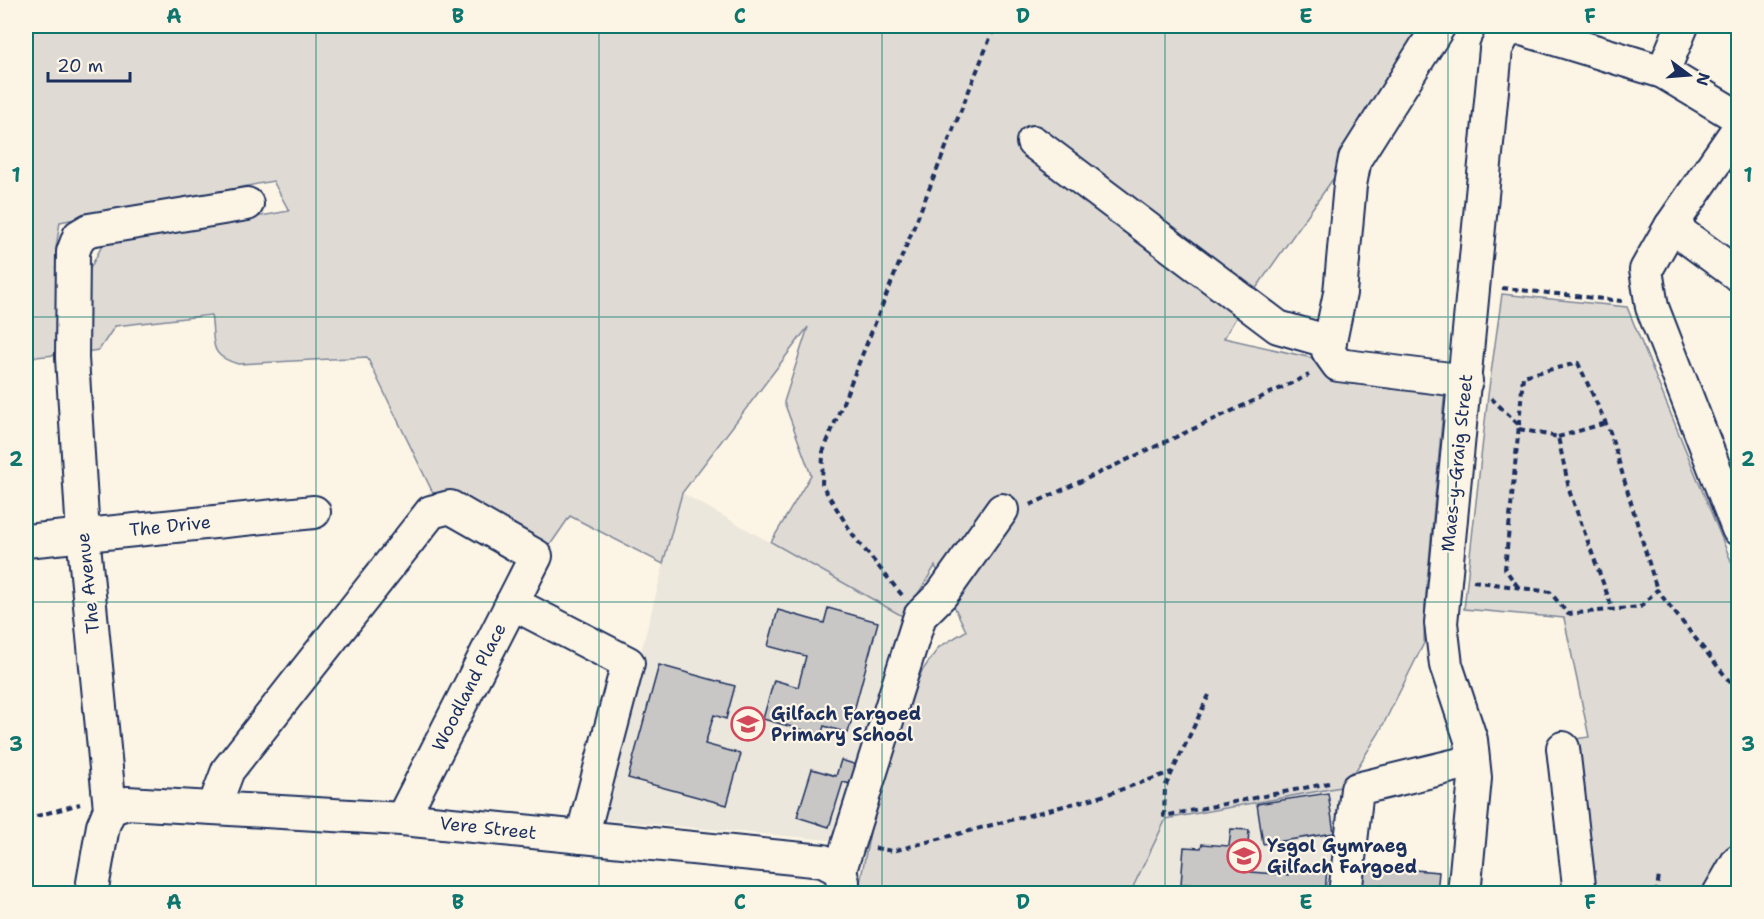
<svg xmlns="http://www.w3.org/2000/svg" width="1764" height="919" font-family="'Shantell Sans',sans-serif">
<rect width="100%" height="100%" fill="#fcf5e5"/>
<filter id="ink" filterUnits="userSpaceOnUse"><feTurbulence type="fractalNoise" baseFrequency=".0167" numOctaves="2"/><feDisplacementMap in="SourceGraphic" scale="12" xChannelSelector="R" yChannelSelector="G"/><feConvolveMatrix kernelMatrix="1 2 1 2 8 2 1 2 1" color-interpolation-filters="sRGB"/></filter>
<g filter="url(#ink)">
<!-- built -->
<g fill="#ece7dc">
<polygon points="682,493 904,617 841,841 598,819"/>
<polygon points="1346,786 1336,893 1130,894 1166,819"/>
</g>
<!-- green -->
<g fill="#dfdbd4" stroke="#7d8599" stroke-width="1.5">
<path d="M26 26H1424L1340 169 1238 314 1224 338 1312 358 1323 373 1445 389 1425 606 1424 643 1379 733 1346 786 1166 819 1130 893H858L879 786 900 720 922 671 939 647 966 631 935 566 904 617 771 542 811 475 784 402 808 327 682 493 663 564 570 516 550 545 457 495 433 493 367 357 238 364C206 355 216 342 211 315L115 326 99 350 85 352 84 280 103 244 289 211 273 181 60 222 56 248 64 354 36 357 26 346Z"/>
<polygon points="1502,294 1627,307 1738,578 1738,841 1706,893 1585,893 1569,740 1589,737 1564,618 1464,609 1488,395"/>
</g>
<!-- building -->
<g fill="#c8c7c6" stroke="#1b2f5e" stroke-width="1.5">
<polygon points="828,608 878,622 848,733 824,726 821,735 763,719 774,680 798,687 806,656 768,646 778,610 824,623"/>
<polygon points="659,665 735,686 726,719 714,715 705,744 741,754 727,805 628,778"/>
<polygon points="841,760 857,765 850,784 843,782 829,827 797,817 812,769 836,776"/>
<polygon points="1328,793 1334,833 1263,844 1257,804"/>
<polygon points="1231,829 1249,830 1248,844 1253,845 1251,872 1288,875 1289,864 1327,867 1325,894 1197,894 1198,885 1181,884 1184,847 1201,848 1202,844 1229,846"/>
<polygon points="1352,865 1439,872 1437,894 1350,894"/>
</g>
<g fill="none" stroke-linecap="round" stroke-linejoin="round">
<defs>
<g id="minor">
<polyline points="1439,26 1355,159 1350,185 1340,293 1328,351 1338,365 1466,381"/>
<polyline points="1506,30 1522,29 1663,72 1738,117"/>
<polyline points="1663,72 1682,26"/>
<polyline points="1738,129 1671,226 1646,270 1652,307 1738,529"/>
<polyline points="1033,142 1278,327 1330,342"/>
<polyline points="1671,226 1738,275"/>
<polyline points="26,541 314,512"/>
<polyline points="512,603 628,663 582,837"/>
<polyline points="1563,748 1580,894"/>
<polyline points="214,807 228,770 431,512 450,507 536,556 402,819"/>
<polyline points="110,809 127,803 402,819 823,861 840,870 843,882 841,894"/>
<polyline points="840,870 920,616 942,594 1002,510"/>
<polyline points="91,894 103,826 110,809 83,534 72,358 73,252 79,236 89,230 247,204"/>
<polyline points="1345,894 1357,789 1473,761"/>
<polyline points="1464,894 1475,778 1471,740 1446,665 1441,623 1496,49 1506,30"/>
<polyline points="1719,894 1738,861"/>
</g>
</defs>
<!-- minor casing -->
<use href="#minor" stroke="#1b2f5e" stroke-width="36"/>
<!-- path -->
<g stroke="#1b2f5e" stroke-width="4" stroke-dasharray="6 4.5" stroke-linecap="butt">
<polyline points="1502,288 1622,301"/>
<polyline points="1491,398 1519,425 1505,569 1518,587"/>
<polyline points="1519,425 1523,376 1578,363 1610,432 1657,590"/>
<polyline points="1519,429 1558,437 1570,493 1613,610"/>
<polyline points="1558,437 1606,423"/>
<polyline points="1030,505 1309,375"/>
<polyline points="1473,581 1550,592 1568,614 1640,607 1657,590 1738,692"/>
<polyline points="902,595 855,538 822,485 823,452 995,26"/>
<polyline points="1209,695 1165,787 1164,816 1329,783"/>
<polyline points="26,819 80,804"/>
<polyline points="875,848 893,851 1102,796 1172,772"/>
<polyline points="1656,894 1659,876"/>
</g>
<!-- minor -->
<use href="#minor" stroke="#fcf5e5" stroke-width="32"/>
</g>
</g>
<!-- grid -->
<path fill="none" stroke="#0f766e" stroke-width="1.5" stroke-opacity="0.55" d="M316 26V894M599 26V894M882 26V894M1165 26V894M1448 26V894M26 317H1738M26 602H1738"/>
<!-- icons -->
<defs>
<symbol id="school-ring" viewBox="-11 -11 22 22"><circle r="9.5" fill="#fcf5e5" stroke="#d1495b" stroke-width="1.5"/><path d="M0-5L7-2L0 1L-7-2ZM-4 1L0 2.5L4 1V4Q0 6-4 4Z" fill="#d1495b"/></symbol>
</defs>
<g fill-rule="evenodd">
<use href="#school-ring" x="729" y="705" width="38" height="38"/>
<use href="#school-ring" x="1225" y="837" width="38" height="38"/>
</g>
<g text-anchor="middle" stroke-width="4.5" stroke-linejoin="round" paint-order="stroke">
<!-- street labels -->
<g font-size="18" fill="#1b2f5e" stroke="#fcf5e5">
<text transform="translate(1457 463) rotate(-84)" y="6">Maes-y-Graig Street</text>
<text transform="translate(170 526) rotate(-6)" y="6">The Drive</text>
<text transform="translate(88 583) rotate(-96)" y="6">The Avenue</text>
<text transform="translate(469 687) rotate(-63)" y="6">Woodland Place</text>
<text transform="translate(488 828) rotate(6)" y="6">Vere Street</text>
</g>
<!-- poi labels -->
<g font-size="18" font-weight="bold" fill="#1b2f5e" stroke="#fcf5e5" text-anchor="start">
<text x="771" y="720">Gilfach Fargoed<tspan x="771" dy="21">Primary School</tspan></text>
<text x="1267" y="852">Ysgol Gymraeg<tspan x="1267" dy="21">Gilfach Fargoed</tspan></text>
</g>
</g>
<!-- margin -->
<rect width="1764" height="919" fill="none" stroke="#fcf5e5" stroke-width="66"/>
<!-- north arrow -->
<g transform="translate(1689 75) rotate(106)" stroke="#fcf5e5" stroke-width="4.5" paint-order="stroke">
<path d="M0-4.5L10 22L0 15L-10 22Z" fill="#1b2f5e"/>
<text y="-9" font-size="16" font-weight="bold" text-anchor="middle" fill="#1b2f5e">N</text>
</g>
<!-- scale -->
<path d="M48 72v9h82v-9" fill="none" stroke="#1b2f5e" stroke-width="3"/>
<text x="57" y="72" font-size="18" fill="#1b2f5e" stroke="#fcf5e5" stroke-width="4.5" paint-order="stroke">20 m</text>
<rect x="33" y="33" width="1698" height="853" fill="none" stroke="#0f766e" stroke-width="2"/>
<g font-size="20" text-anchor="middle" font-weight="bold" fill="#0f766e">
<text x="174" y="23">A</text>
<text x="458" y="23">B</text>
<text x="740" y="23">C</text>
<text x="1023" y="23">D</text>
<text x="1306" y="23">E</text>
<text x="1590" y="23">F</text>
<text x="16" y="182">1</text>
<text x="1748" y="182">1</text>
<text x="16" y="466">2</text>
<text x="1748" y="466">2</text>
<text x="16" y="751">3</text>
<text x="1748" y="751">3</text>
<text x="174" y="909">A</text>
<text x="458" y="909">B</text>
<text x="740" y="909">C</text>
<text x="1023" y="909">D</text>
<text x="1306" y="909">E</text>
<text x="1590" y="909">F</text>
</g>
</svg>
